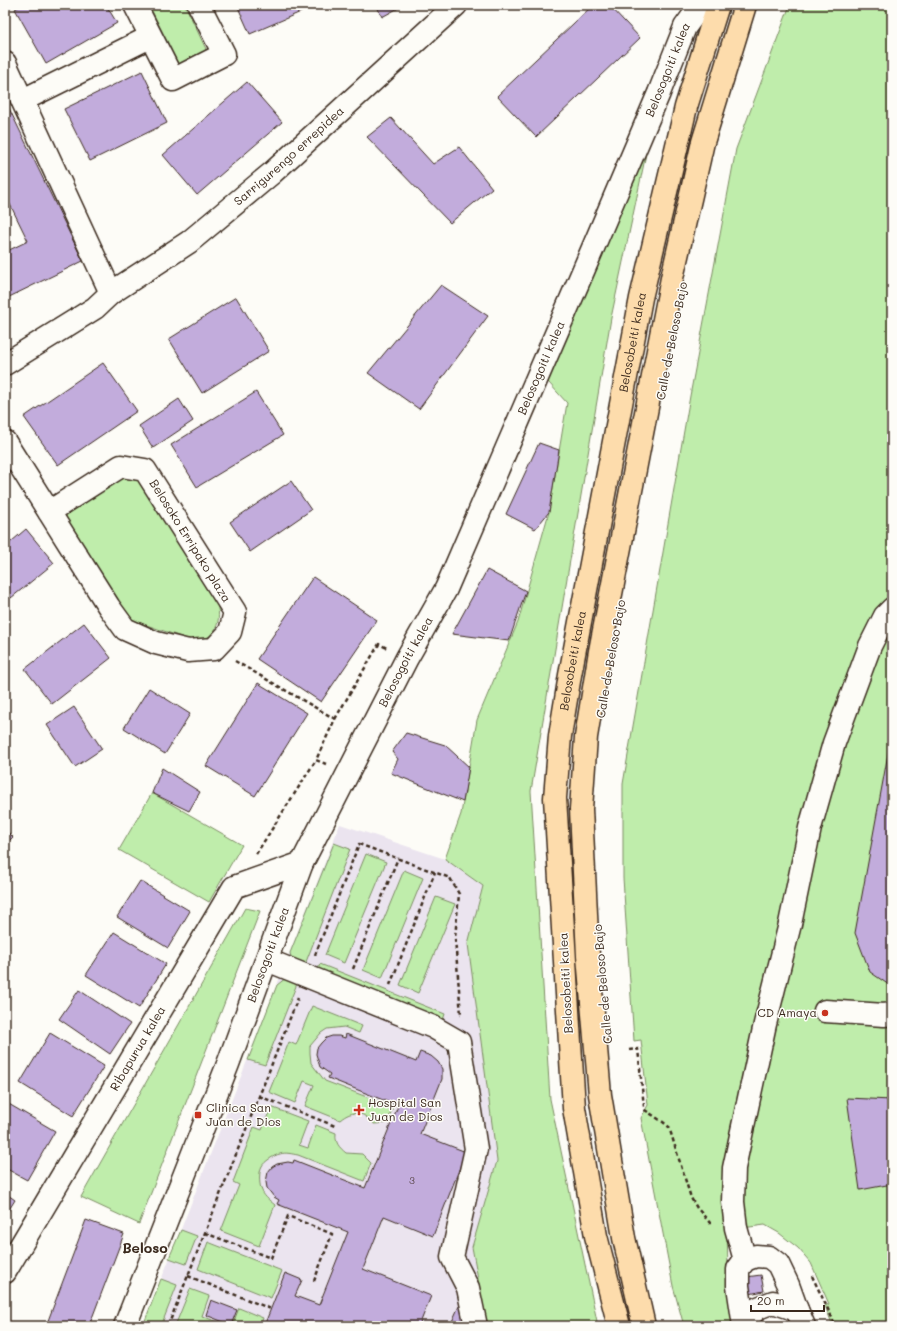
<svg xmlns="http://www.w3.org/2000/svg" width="897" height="1331" font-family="Mali,sans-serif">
<rect width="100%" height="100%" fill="#fdfcf7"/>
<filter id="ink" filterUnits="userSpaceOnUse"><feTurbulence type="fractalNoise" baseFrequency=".025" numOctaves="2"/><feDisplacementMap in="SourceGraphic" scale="8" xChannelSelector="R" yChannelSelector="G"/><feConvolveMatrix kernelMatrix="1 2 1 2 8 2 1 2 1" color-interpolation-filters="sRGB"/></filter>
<g filter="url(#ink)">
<!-- built -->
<polygon fill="#ebe4ef" points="340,824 445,859 483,886 468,944 497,1161 472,1247 487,1326 143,1326"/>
<!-- green -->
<g fill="#bfedab" stroke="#7d8c64">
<polygon points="149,5 185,5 206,49 196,60 179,65"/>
<polygon points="790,5 892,5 892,1326 833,1326 825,1306 829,1304 811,1263 798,1248 779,1233 765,1225 727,1230 728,1269 733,1326 684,1326 673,1286 641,1118 648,1105 641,1040 634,1041 623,878 623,784 690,396 736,149"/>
<polygon points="659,93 611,318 531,791 550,1099 598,1326 487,1326 472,1247 497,1161 468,944 483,886 445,859 461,814 477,720 518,622 549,512 567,403 540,373"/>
<path d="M124 473 136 476 216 601C223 620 216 641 193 641L129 619 66 521V513Z"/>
<polygon points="152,793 242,845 209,902 119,850"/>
<polygon points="334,843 350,849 304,967 292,961 290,953"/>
<polygon points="366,854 386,862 344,963 325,955"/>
<polygon points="404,870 423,878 382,978 363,970"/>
<polygon points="436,897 455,904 418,993 400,985"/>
<polygon points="245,908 260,911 139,1224 81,1197"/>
<polygon points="320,964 445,1014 442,1023 317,972"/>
<polygon points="286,978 298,981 265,1065 248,1060 277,985"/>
<path d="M312 1006 362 1026 359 1033 344 1027 327 1029 321 1033 310 1046V1053L311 1063 325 1081 393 1107 387 1123 374 1124C363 1112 353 1109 340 1120L305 1106 314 1085 304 1081 295 1103 269 1092 289 1042 296 1045Z"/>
<path d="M271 1107 308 1121 299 1145 308 1148 316 1125 336 1133C335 1143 339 1147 346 1153L362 1154 371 1163 364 1181 298 1155C292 1154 286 1152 280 1154 274 1155 264 1162 262 1166 259 1171 259 1183 261 1188 263 1196 269 1200 275 1205L259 1246 221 1231 239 1185 233 1182 254 1127 262 1130Z"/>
<polygon points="181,1230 197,1236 186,1264 169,1258"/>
<polygon points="208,1242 282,1271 271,1298 198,1269"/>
<polygon points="161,1279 177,1285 161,1326 143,1326"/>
<polygon points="190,1289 209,1296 202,1316 228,1326 175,1326"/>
<polygon points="239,1308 263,1318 260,1326 232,1326"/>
</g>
<!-- building -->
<g fill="#c2acdc" stroke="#3b2a1e">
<polygon points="22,5 106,5 117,23 46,64 15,9"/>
<polygon points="237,5 317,5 250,34"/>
<polygon points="376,5 404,5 382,17"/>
<polygon points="593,5 609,5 640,38 536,137 497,96"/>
<polygon points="142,71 167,123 90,161 64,109"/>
<polygon points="247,82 282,122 197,195 163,155"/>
<polygon points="5,100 83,261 5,299 5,252 28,241 5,194"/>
<polygon points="391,118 433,164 459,147 492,188 450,223 367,137"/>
<polygon points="441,285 488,316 419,409 368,373"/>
<polygon points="236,297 269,351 202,393 169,339"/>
<polygon points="103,363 137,411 58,465 24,417"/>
<polygon points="256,392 283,435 197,487 171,445"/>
<polygon points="179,399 193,421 153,448 139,426"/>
<polygon points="539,443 559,450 549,512 535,529 506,514"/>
<polygon points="291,481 311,510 250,552 230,522"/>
<polygon points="26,529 54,563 11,598 5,590 5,547"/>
<polygon points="487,570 526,591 509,641 452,634"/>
<polygon points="313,577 377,620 321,702 257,659"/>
<polygon points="84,623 111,658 52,704 25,669"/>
<polygon points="258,683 307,713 255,796 206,766"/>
<polygon points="149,688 190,714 165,754 124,728"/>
<polygon points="74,707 102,749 75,767 47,725"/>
<polygon points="892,732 892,987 870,972 855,933"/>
<polygon points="406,733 445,745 469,767 463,802 391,773 398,759 392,752"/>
<polygon points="162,768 200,792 189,811 152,793"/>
<polygon points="5,829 13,837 5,845"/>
<polygon points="140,881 190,911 168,948 117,917"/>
<polygon points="114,932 166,964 139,1008 86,975"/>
<polygon points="79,990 130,1024 110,1054 59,1019"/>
<polygon points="50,1033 104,1066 73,1116 20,1083"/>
<polygon points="346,1034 416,1062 420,1052 431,1056 438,1062 442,1069 442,1079 420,1134 466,1152 433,1236 384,1216 363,1269 431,1296 419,1326 264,1326 285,1273 302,1280 295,1296 319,1305 348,1232 277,1204 279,1200 274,1197 267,1188 266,1182 268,1172 272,1167 277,1164 288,1162 293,1163 294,1160 365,1188 398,1106 328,1078 330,1074 320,1067 316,1054 317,1048 321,1043 326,1038 332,1036 339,1036 345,1038"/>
<polygon points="847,1098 892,1100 892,1184 860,1190"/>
<polygon points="7,1103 55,1131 27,1180 5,1168 5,1107"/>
<polygon points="5,1193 15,1200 5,1216"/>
<polygon points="86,1220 124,1234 89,1326 46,1326"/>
<polygon points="761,1275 764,1291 749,1294 746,1277"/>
<polygon points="211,1300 237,1310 231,1325 206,1315"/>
<polygon points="463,1305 468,1326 450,1326 459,1306"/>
</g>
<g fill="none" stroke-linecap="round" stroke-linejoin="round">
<defs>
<g id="minor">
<polyline points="135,5 173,80 224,54 199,5"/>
<polyline points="5,63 111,293"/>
<polyline points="23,100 150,37"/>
<path id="s1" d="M5 364 95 308 111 293 189 242 272 173 456 5"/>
<polyline points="5,442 109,607 125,629 156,643 188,651 214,649 230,632 235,612 145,470 121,466 49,512"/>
<polyline points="267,960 433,1027 459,1042 476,1149 452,1257 468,1288 476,1326"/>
<polyline points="825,1011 884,1015 892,1014"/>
<polyline points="745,1260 736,1228 733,1202 734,1168 765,1024 790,924 810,828 834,743 870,646 885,616 892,609"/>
<path id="s2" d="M5 1272 234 887 302 863"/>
<polyline points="744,1321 758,1308 773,1302 797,1310"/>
<path id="s3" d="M125 1326 228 1064 302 863 407 658 446 589 587 262 659 93 685 27 701 5"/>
<polyline points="744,1326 738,1286 738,1269 745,1260 756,1256 769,1257 778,1264 788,1285 797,1310 804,1326"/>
</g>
<g id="major">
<path id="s4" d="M619 1326 596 1236 574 1108 555 798 560 736 570 675 641 298 686 107 718 5"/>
<polyline points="644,1326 624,1238 600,1095 588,956 581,809 586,737 600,651 672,278 703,142 745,5"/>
</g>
</defs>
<!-- minor casing -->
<use href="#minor" stroke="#3b2a1e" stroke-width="25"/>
<!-- major casing -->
<use href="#major" stroke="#3b2a1e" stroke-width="25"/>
<!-- path -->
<g stroke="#3b2a1e" stroke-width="2.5" stroke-dasharray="4 3" stroke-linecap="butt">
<polyline points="235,661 335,719 316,760 326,764"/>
<polyline points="335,719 379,644 387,648"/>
<polyline points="256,854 316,760"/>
<polyline points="315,955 359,844 450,878 459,894 455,938 461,1015 460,1015"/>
<polyline points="353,969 398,858"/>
<polyline points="390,985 435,872"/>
<polyline points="629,1050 638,1049 644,1107 645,1110 663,1122 669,1127 691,1198 697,1208 711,1224"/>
<polyline points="259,1096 335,1126"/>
<polyline points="205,1233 271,1258 288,1216 332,1234 314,1281"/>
<polyline points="188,1276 271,1309"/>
<polyline points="812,1276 836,1326"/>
<polyline points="168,1326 298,998"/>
</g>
<!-- minor -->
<use href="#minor" stroke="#fdfcf7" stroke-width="22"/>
<!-- major -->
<use href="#major" stroke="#fddcac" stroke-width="22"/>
</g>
</g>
<!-- markers -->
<g fill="#c8321e" stroke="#fdfcf7" stroke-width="1.5">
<circle cx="825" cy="1013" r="4"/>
<path d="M357 1104h4v4h4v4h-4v4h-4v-4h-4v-4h4z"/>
<rect x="194" y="1111" width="8" height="8" rx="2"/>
</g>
<g text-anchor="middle" stroke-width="3" stroke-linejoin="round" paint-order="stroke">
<!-- number labels -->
<g font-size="10" fill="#5d4a4e">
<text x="412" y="1184">3</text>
</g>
<!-- street labels -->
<g font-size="12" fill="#3b2a1e" stroke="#fdfcf7">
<text dy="4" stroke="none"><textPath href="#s3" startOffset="1370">Belosogoiti kalea</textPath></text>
<text dy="4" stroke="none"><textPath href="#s1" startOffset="353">Sarrigurengo errepidea</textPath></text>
<text transform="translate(672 341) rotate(-79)" y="4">Calle de Beloso Bajo</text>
<text dy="4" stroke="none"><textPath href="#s4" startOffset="996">Belosobeiti kalea</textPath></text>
<text dy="4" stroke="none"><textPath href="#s3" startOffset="1046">Belosogoiti kalea</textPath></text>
<text transform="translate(190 541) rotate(58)" y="4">Belosoko Erripako plaza</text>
<text transform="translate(611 659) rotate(-80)" y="4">Calle de Beloso Bajo</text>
<text dy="4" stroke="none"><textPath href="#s4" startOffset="672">Belosobeiti kalea</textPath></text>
<text dy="4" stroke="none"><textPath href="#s3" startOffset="722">Belosogoiti kalea</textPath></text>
<text dy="4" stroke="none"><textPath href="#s3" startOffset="398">Belosogoiti kalea</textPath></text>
<text transform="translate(566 983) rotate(-93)" y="4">Belosobeiti kalea</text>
<text transform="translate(603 984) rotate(-95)" y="4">Calle de Beloso Bajo</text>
<text dy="4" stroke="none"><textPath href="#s2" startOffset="260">Ribapurua kalea</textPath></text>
</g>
<!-- poi labels -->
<g font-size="12" fill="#3b2a1e" stroke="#fdfcf7" text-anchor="start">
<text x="817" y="1017" text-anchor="end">CD Amaya</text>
<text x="368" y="1107">Hospital San<tspan x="368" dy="14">Juan de Dios</tspan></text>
<text x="206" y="1112">Clinica San<tspan x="206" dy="14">Juan de Dios</tspan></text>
</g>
<!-- quarter labels -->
<g font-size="14" font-weight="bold" fill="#3b2a1e" stroke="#fdfcf7">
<text x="145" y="1253">Beloso</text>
</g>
</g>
<!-- margin -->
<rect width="897" height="1331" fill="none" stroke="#fdfcf7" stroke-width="20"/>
<rect x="10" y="10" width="877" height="1311" fill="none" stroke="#3b2a1e" stroke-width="1.5" filter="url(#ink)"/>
<!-- scale -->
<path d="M751 1305v6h73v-6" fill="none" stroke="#3b2a1e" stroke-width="2"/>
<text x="757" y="1305" font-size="12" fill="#3b2a1e" stroke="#fdfcf7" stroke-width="3" paint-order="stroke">20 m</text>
</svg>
